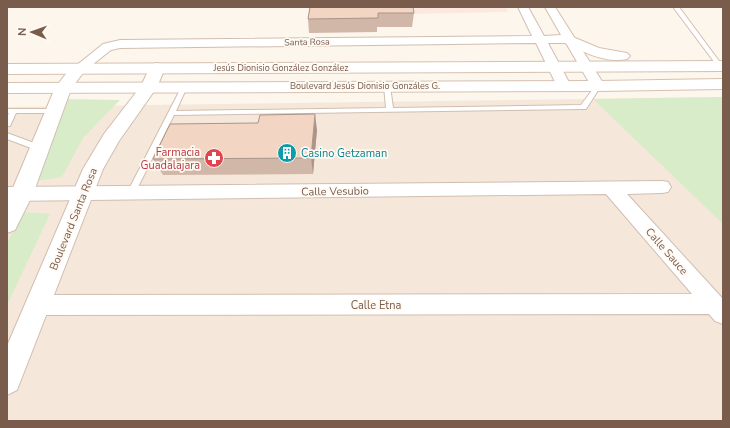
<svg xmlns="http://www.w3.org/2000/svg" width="730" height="428" font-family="'Nunito Sans',sans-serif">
<rect width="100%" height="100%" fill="#fdf6ec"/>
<!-- residential -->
<polygon fill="#f5e8da" points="723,97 723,421 7,421 7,107"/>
<!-- commercial -->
<polygon fill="#fde8e0" points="412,7 506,7 508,12 413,14"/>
<!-- green -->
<g fill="#d8ecc9">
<polygon points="723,97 723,224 593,99"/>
<polygon points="64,99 120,100 83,138 62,177 37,181"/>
<polygon points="23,212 50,214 7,305 7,243"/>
</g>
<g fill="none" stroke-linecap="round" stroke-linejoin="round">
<defs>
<g id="service">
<polygon points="673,7 679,7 722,65 722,67 718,67"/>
<polygon points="387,84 390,86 393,108 581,105 596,85 598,84 601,86 586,109 583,109 174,115 134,195 128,195 127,193 182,86 184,85 187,87 176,111 386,108 384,86"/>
<polygon points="7,109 53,109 57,111 53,113 16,113 10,126 7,126 7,117 9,113 7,113"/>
<polygon points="7,133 42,146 43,148 39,151 7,139"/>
</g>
<g id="minor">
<polygon points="518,7 528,7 544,36 561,35 545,7 555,7 605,86 603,89 593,89 566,43 548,43 571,86 569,89 559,89 557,86 536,43 120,48 111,50 83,72 73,72 72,69 103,44 120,40 532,36"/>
<polygon points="662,181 668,182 671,187 668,192 662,193 627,194 723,299 723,324 715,321 709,314 37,315 30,312 26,305 30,298 37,295 692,294 606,194 7,201 7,187"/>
</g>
<g id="tertiary">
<polygon points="157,63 163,65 165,68 157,87 119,141 103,169 17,390 7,395 7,346 83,169 104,134 141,86 151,65"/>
<polygon points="78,64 84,66 86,69 71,89 33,194 15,230 7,233 7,202 55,88 72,66"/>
</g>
<g id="secondary">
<path d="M568 35 599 48 627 53 630 56 627 59C606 64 581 51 563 42L561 39 563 36Z"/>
<polygon points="723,61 723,71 7,74 7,64"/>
<polygon points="723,79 723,89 598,91 7,93 7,83 598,81"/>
</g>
</defs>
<!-- service casing -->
<use href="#service" stroke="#d1beb0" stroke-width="2"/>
<!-- minor casing -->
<use href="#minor" stroke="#d1beb0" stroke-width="2"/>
<!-- tertiary casing -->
<use href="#tertiary" stroke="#d1beb0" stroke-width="2"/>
<!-- secondary casing -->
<use href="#secondary" stroke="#d6c0b0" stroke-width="2"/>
<!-- service -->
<use href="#service" fill="#fff" fill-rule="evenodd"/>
<!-- minor -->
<use href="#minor" fill="#fff" fill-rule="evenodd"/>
<!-- tertiary -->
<use href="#tertiary" fill="#fff" fill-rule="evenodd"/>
<!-- secondary -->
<use href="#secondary" fill="#fff" fill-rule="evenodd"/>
</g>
<!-- wall -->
<g fill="#d1b7a8">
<polygon points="310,7 414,13 412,27 377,27 377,32 309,33 308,19"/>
<polygon points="317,130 313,174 163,175 153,159"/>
</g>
<!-- shaded-wall -->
<polygon fill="#aa9588" points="315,114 317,130 313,174 311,158"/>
<!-- building -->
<g fill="#f3d5c3" stroke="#aa9588">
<polygon points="310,7 413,7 414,13 378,13 378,18 308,19"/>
<polygon points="315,114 311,158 153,159 170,124 258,123 260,115"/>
</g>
<!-- icons -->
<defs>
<symbol id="building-disc" viewBox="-11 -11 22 22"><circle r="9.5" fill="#0f9aa8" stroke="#fffaf3"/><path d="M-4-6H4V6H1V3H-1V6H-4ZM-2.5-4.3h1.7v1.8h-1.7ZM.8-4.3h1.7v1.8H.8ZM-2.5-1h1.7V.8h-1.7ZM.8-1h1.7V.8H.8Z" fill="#fff"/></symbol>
<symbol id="pharmacy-disc" viewBox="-11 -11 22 22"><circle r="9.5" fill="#e0444e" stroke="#fffaf3"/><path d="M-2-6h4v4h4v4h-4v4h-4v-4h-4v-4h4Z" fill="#fff"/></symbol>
</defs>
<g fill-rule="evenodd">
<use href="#building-disc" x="276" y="142" width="22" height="22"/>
<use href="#pharmacy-disc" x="203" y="147" width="22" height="22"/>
</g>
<g text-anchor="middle" stroke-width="3.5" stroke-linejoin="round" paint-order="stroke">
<!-- far-street labels -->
<g font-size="9" fill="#7a5c4d" stroke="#fffaf3">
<text transform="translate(307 42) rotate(-1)" y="3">Santa Rosa</text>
<text x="281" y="71">Jesús Dionisio González González</text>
<text x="365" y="89">Boulevard Jesús Dionisio Gonzáles G.</text>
</g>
<!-- health labels -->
<g font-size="11" fill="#be3a42" stroke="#fffaf3" text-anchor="end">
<text x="200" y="156">Farmacia<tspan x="200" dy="13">Guadalajara</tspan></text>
</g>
<!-- culture labels -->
<g font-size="11" fill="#0d838f" stroke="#fffaf3" text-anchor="start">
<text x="301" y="157">Casino Getzaman</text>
</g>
<!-- street labels -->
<g font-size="11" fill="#7a5c4d" stroke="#fffaf3">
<text transform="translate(335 191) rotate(-1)" y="4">Calle Vesubio</text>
<text transform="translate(73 219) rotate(-68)" y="4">Boulevard Santa Rosa</text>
<text transform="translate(667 251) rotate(49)" y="4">Calle Sauce</text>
<text x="376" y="309">Calle Etna</text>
</g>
</g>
<!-- border -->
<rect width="730" height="428" fill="none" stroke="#7a5c4d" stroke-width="16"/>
<!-- north arrow -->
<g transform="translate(32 32) rotate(272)" stroke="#fffaf3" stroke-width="3" paint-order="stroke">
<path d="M0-3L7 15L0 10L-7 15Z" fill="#7a5c4d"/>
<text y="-6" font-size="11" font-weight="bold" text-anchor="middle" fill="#7a5c4d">N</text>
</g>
</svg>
